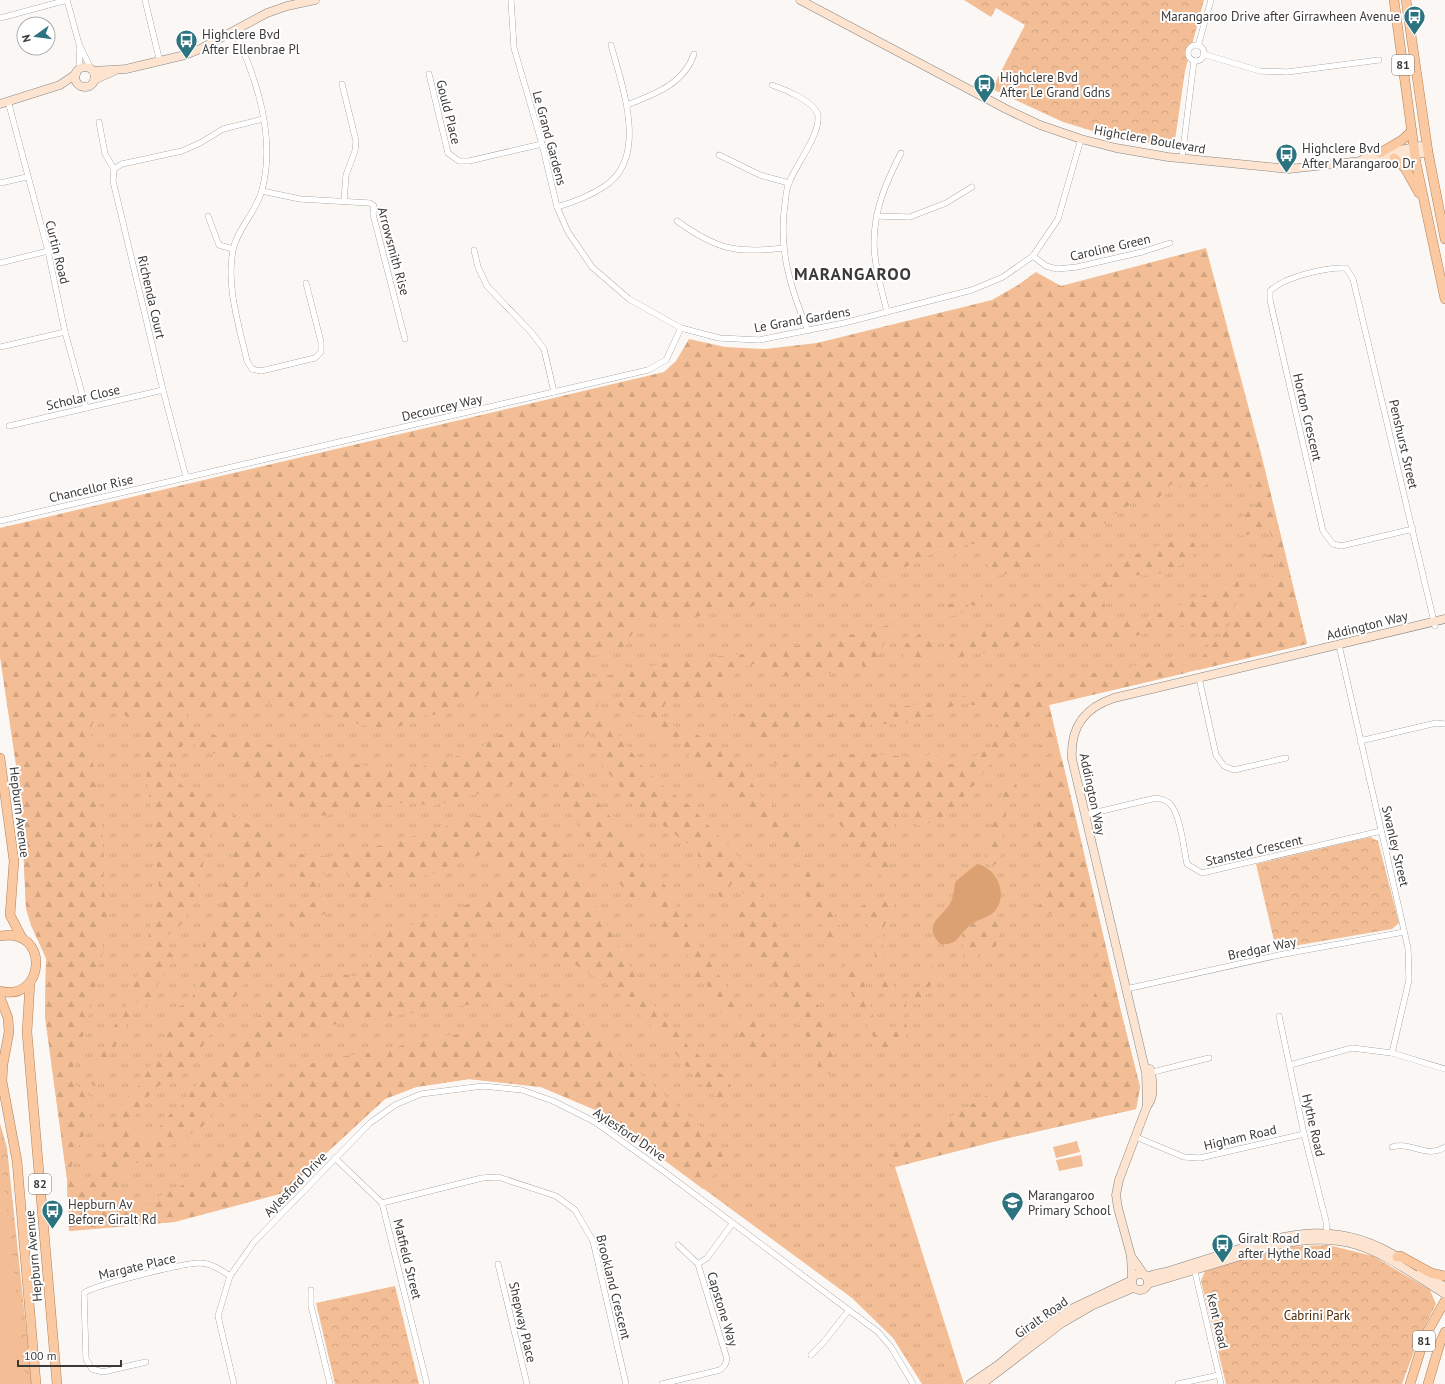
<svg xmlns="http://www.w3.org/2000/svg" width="1445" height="1384" font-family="'PT Sans',sans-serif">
<defs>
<pattern id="grass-tufts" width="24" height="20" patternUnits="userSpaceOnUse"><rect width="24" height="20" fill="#f3be95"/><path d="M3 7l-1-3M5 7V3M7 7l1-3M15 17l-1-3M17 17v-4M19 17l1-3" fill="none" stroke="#d1a481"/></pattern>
<pattern id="forest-firs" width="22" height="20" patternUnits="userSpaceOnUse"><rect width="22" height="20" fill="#f3be95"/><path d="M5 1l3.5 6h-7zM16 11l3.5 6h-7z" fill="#d1a481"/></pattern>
<pattern id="park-crowns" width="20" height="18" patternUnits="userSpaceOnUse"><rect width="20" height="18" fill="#f3be95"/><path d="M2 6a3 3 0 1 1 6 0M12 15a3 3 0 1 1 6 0" fill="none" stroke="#d1a481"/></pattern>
</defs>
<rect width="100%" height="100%" fill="#fbf7f4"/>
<!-- grass -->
<polygon fill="url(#grass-tufts)" points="1260,450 1307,644 1049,705 1122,1016 1140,1087 1136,1109 1004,1139 895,1167 964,1384 922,1384 893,1338 852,1298 598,1111 541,1087 469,1079 416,1087 385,1099 283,1193 174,1222 69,1231 67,1179 45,1016 46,958 31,925 26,908 22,821 19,785 2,667"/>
<!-- forest -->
<g fill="url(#forest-firs)" fill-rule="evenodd">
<path d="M1206 248 1260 450 1307 644 1198 670 1197 663 1279 568 1280 563 1277 559 1271 571H1267C1261 561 1265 556 1275 552L1273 540 1269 531C1261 534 1249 534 1240 536L1239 534 1243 527 1241 518 1256 505 1253 489 1248 480 1229 477 1210 480C1199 495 1187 487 1171 484 1160 497 1154 506 1136 501L1111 516 1108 522 1087 531 1075 544 1062 543 1052 532 1036 539 1033 555 1019 571 990 577 985 544C971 544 961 542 954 556L944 558 943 546H941C926 562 862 586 839 588 835 589 829 585 824 586 816 587 809 592 802 596L675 621 649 618 636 626 627 644 618 650 587 657 593 679 679 660 754 653 786 648 838 638 897 623 898 624 891 630 870 671 867 673 863 668 860 658 853 661 847 672C810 672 791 687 757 663 733 670 728 676 725 701 718 701 710 703 703 701 689 699 673 691 664 706 661 711 661 712 662 718L674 726 698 735 719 749 744 769 757 792 783 815 795 833 808 859 844 936 830 945 824 936 819 918 800 882 801 869 790 845 777 844 754 818 721 790 707 774 688 761 689 752 681 742 663 738 647 726 645 717 624 710 618 704 632 693 629 688 613 693 606 688 600 697 597 708 602 717 616 732 647 772 669 791 690 806 749 868 789 951 804 987 820 1008 833 1038 834 1054 828 1064 832 1071C826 1078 820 1079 814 1084L810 1083 819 1063 817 1054 772 979 747 950 730 915 747 898 733 882 721 899 698 863V851L643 811 620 787 599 761 597 740 593 729 583 739 568 725 553 741 556 753 564 768 590 793 639 850 643 864 649 876 663 882 695 939 736 1001 741 1012 737 1018 728 1020 706 998 708 987 703 979 695 983 688 971 693 962 683 951H671L657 929 659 911 641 900 634 902C606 867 583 828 555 793L558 786 554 778 544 776 543 789 535 798 543 821 564 852 602 915 643 991 688 1046 728 1080 731 1086 724 1102 703 1087 662 1037 613 988 561 956 531 941 500 932 471 931 467 941 476 971 484 978 496 980 505 985 550 999 598 1036 730 1153 703 1189 598 1111 541 1087 469 1079 416 1087 385 1099 283 1193 174 1222 69 1231 67 1179 45 1016 46 958 31 925 26 908 22 821 19 785 0 657V528L664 372 676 361 689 339 725 347 765 349 817 343 992 300 1018 285 1036 272 1061 286ZM515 671C540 672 543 672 556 694L552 707 542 714 529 717 476 750 433 764 403 772 338 761 295 749 228 738 189 729 186 718 189 708 245 709 268 702 323 712 361 725 390 730 406 724 418 717 452 712 459 702 475 697 489 687 501 686ZM118 708 127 717 139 721 153 822 159 890 143 959 133 985 127 1005 108 1037 91 1078 90 1083 94 1086 98 1085 108 1059 124 1031 134 1003 145 1001 148 1008H154L158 1003 155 989 173 960 174 956 163 947C166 929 178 932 185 919 198 896 203 858 212 832L221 833 233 840 234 850 225 878 223 905 220 914 208 924 198 965V978L191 1002 175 1008 173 1021 167 1026 166 1033 162 1042 161 1058 145 1069 144 1082C116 1102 116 1121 104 1151 100 1163 91 1176 84 1186L68 1178 74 1158 89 1123 91 1097 74 1083 73 1074 94 995 99 963 104 951C98 935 99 931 110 918L103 889 104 862 102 828 90 742 92 725 99 713ZM192 739 196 749 217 754 252 781 288 805 319 816 389 806 406 802 433 806 517 783 522 805 487 813 439 829 367 849 329 857 299 854 296 870 315 901 287 918 293 928 331 911 320 895 315 878 325 872 345 869 355 893 364 900 381 896 390 885 403 879 427 876 458 861 484 854 500 858 508 869 505 878 492 893 457 909 411 925 375 933 370 957 376 966 358 977 342 974 330 978 312 974 306 965 281 986 253 1024 242 1044 226 1053 189 1092 180 1109 170 1114 149 1140 129 1124 153 1090 193 1062 222 1014 275 943 245 886 291 849 181 785 167 764 185 743ZM509 999 514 1027 420 1039 389 1050 324 1059 300 1068 278 1091 238 1142 216 1164 193 1180 160 1196 142 1208C139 1208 135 1208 132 1207 117 1201 115 1175 128 1166 135 1161 142 1164 149 1163L155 1155 202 1127 260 1053 310 1028Z"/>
<path d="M1189 537 1195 545 1192 560C1181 565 1169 570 1158 574 1148 577 1137 574 1127 576 1102 581 1101 598 1108 618L1119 622 1152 616 1196 599 1238 579C1246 606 1216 631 1201 650L1197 630 1189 624 1121 639 1066 637 951 659 948 657 950 644 988 629 1000 630 1010 618 1074 594 1132 556 1162 544Z"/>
<polygon points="972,588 982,592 983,600 979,605 975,606 966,603 962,613 953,616 949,615 947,605 963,600"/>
<path d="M930 628 935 631C938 642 936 651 931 661L910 662 906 660 904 653 905 645 919 634Z"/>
<path d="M1173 659 1183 663 1186 673 1049 705 1057 739 1051 745 1047 755 1040 756 1036 750 1043 743 1041 732 1044 727 1048 714 1038 706 1006 742 976 783 946 816 921 826 913 823 905 809 894 826 890 844V885L863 857 808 780 783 770 771 760 769 755 774 750 789 757 818 764 824 757 866 753 919 758 934 753 947 765 967 760 990 747C994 735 1000 723 994 711L980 706 961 703 904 724H873L861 731 825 729 806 722 804 726H799L797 731 785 730 783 725 781 726 766 745 751 738 735 717 736 713 754 714 780 710 833 716 856 714 958 698 1005 685 1047 681Z"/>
<path d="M1062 759 1122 1016 1140 1087 1136 1109 1004 1139 895 1167 890 1162 896 1144 947 1119 1018 1077 1074 1030 1101 984 1100 959 1084 911C1062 899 1056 918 1038 914L1037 911 1042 900 1045 871 1038 844 1037 820 1040 809 1046 801V785L1041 771 1050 762Z"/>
<polygon points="1010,783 1017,785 1007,807 1000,860 992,867 986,861 985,848 1003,789"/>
<polygon points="888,899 895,903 882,931 884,960 875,961 874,948 880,937 869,927 858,908 874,900"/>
<polygon points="993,913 1002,924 996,946 992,951 985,949 980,953 970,965 964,961 962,935 971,924"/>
<path d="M851 960H855L870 1000V1007L879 1033 895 1027 900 1015 896 1008 899 998 907 1000 904 1018 908 1030 905 1038 896 1048 886 1052 881 1051C867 1023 846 995 845 963Z"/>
<polygon points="935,963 941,970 917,1005 913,997 932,965"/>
<polygon points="888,974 893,985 897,989 891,1000 882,986"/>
<polygon points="749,1018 758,1025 777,1059 771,1069 761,1070 738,1035 740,1025"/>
</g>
<!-- park -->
<g fill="url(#park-crowns)">
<polygon points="964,0 1204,0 1185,71 1175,140 1171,145 1164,146 1096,132 1063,122 992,89 1025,25 996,8 991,17"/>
<polygon points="1370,837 1378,841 1399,923 1392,929 1276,949 1256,864"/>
<polygon points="0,1123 7,1148 32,1384 0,1384"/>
<polygon points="1328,1245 1373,1256 1430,1290 1436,1304 1421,1333 1402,1384 1226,1384 1201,1281 1205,1271 1283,1247"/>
<polygon points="395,1286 419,1384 335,1384 316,1303"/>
</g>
<!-- pitch -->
<g fill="#f3be95">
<polygon points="1077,1141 1080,1152 1056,1158 1053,1147"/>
<polygon points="0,1153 9,1224 26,1384 0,1384"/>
<polygon points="1081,1155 1083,1166 1059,1171 1056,1160"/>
</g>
<!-- water -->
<path fill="#dca172" d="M977 864C998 868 1009 897 994 912 988 918 978 919 972 924 958 933 960 946 940 944 920 922 946 917 952 899 955 893 953 887 956 881Z"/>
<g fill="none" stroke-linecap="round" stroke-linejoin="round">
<defs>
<g id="street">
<polyline points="67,0 79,44 91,69"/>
<polyline points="145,0 160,62"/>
<polyline points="511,0 514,48 542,144 557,207 568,232 592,267 629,299 681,328 719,338 759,340 844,323 972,290 1003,277 1033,256 1058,219 1081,139"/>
<polyline points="0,18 67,0"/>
<path d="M234 31C257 78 276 138 262 190 257 211 237 229 233 250 226 287 239 325 247 361L252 369 261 371 315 358 321 352V342L306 283"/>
<circle cx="1196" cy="53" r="8"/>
<polyline points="1198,46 1211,0"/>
<polyline points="79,49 80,69"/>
<polyline points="1203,54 1260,71 1287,72 1379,60"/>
<polyline points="429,74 448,153 459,161 469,161 542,144"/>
<polyline points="342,84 356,141 355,151 346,175 344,201"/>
<path d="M772 85C784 89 816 102 818 116 820 135 795 166 789 183 786 189 786 197 785 204 778 249 791 290 808 331"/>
<polyline points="8,101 48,251 65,332 86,408"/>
<path d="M627 105C655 94 684 84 694 54"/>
<polyline points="99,122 105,154 114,169 113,181 163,390 186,477"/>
<polyline points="719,155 760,175 789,183"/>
<polyline points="1182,158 1194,61"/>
<polyline points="114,169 122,164 182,151 200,143 223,129 263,119"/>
<polyline points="0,183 27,177"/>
<polyline points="262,191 300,199 370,203 374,206 373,214 405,339"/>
<path d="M557 207C574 202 590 196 605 186 649 157 622 86 611 45"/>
<polyline points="208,216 219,245 233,249"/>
<polyline points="876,216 910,217 946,203 972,187"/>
<path d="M677 221C716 249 736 254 783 248"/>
<polyline points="474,250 478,267 487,286 531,332 544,349 554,392"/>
<polyline points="1033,256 1046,266 1057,269 1077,267 1142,252 1170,243"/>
<polyline points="0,263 48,251"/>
<path d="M887 312C882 290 874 266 874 243 874 210 886 182 901 153"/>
<polyline points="0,347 65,332"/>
<polyline points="9,426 163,390"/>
<polyline points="0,521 648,370 666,360 681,328"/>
<path d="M1413 529 1341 546 1333 544 1323 531 1270 300V291C1284 277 1326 267 1346 268L1353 279 1435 626"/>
<polyline points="1339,645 1408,948 1409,980 1392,1053"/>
<polyline points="1199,678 1216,755 1224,766 1234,770 1286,758"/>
<polyline points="1360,741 1436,723 1445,724"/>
<path d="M1085 815 1156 798C1161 799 1167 800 1170 804 1180 813 1184 850 1187 864L1202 873 1381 831"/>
<polyline points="1126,989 1279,955 1404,932"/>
<polyline points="1279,1016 1304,1134 1326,1221 1327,1236"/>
<polyline points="1290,1065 1352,1048 1392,1053 1445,1069"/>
<polyline points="1149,1073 1209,1058"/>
<polyline points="1136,1137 1184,1157 1200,1158 1304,1134"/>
<path d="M1392 1147C1411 1141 1427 1159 1445 1147"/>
<polyline points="335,1158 382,1203 427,1384"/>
<polyline points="382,1203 482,1178 498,1177 556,1196 575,1210 593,1241 626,1384"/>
<polyline points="498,1264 527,1384"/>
<polyline points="698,1264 707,1258 732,1224"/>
<polyline points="1194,1268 1221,1384"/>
<polyline points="311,1290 311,1306 330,1384"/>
<polyline points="811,1355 823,1343 849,1310"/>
<path d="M146 1362 103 1372 92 1369 86 1359 84 1293C94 1285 185 1263 199 1263 211 1263 221 1270 230 1276"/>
<polyline points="234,1384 218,1316 230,1276 254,1242 370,1123 395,1105 421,1094 483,1086 522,1090 553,1101 595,1122 662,1170 878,1332 891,1347 913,1384"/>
<polyline points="662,1384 720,1370 725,1365 727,1359 698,1264 678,1245"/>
<polyline points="1178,1384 1219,1375"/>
</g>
<g id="secondary">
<polyline points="800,0 1008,110 1040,125 1081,139 1116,148 1168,157 1289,169 1361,161 1368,163 1428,152"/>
<circle cx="85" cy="77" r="10"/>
<polyline points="93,71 126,69 185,55 200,49 267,13 287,6 315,0"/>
<polyline points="94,80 114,71"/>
<polyline points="0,104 60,85 76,74"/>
<polyline points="1361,161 1367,156 1427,145"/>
<path d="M1147 1106C1155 1097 1153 1081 1150 1069"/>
<polyline points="1131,1256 1145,1276"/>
<polyline points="1421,1272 1445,1287"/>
<circle cx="1140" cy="1282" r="8"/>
<path d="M1146 1277C1153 1274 1162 1273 1169 1271 1183 1267 1196 1262 1210 1258 1282 1236 1332 1215 1401 1259"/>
<path d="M1132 1278 1131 1256 1118 1208 1116 1195 1119 1180 1147 1106 1146 1073 1072 759C1070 727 1084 708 1114 698L1445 619"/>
<path d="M1148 1284 1277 1245C1355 1227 1383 1256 1445 1294"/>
<polyline points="970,1384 998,1365 1034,1335 1073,1308 1132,1280"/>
<polyline points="982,1384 1062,1323 1093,1305 1133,1288"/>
</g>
<g id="primary">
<polyline points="1394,0 1416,163 1445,299"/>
<polyline points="1406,0 1428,152 1445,239"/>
<polyline points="1380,153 1402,140 1412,131"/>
<polyline points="1394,158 1405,168 1419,193"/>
<polyline points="0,758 14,861 10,915 22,938"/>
<path d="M0 936C51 927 45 1003 0 991"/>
<polyline points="30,983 27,1032 57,1384"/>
<polyline points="0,997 8,1018 9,1032 3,1064 2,1081 17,1161 36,1384"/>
<polyline points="1397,1257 1400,1256 1431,1273 1445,1276"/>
<polyline points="1410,1384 1425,1336 1445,1301"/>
<polyline points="1428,1384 1440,1343 1445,1332"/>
</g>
</defs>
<!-- street casing -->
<use href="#street" stroke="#888582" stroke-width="6"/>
<!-- secondary casing -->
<use href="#secondary" stroke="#888582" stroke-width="9"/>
<!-- primary casing -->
<use href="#primary" stroke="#b58054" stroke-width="10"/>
<!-- street -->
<use href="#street" stroke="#fff" stroke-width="5.5"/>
<!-- secondary -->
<use href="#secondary" stroke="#fce4d0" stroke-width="8"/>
<!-- primary -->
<use href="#primary" stroke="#fac9a1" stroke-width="9"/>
</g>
<!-- icons -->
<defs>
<symbol id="bus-pin" viewBox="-11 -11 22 30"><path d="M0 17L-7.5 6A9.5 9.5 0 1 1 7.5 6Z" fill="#2b737e" stroke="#fff"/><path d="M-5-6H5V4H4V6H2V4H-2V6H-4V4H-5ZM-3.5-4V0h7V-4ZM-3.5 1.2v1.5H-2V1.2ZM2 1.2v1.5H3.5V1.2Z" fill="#fff"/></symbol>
<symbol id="school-pin" viewBox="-11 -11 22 30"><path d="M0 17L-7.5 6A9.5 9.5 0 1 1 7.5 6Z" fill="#2b737e" stroke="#fff"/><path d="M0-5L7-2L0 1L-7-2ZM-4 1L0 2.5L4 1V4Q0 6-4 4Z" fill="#fff"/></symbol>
</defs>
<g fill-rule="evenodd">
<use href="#bus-pin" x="1402" y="4" width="25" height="34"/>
<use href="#bus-pin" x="174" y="28" width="25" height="34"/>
<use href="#bus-pin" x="972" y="72" width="25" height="34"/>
<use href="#bus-pin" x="1274" y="142" width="25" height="34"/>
<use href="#school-pin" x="1000" y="1190" width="25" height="34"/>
<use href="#bus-pin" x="40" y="1198" width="25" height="34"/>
<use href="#bus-pin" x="1210" y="1232" width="25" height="34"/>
</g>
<g text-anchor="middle" stroke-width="4" stroke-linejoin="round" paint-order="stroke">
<!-- shield labels -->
<g fill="#fff" stroke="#767574" stroke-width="1">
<rect x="1392" y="55" width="22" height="20" rx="3"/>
<rect x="29" y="1174" width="22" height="20" rx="3"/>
<rect x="1413" y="1331" width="22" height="20" rx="3"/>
</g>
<g font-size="12" font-weight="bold" fill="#3c3a39">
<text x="1403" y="69">81</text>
<text x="40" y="1188">82</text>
<text x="1424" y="1345">81</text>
</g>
<!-- poi labels -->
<g font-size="13" fill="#3c3a39" stroke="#fff" text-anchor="start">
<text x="1400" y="21" text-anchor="end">Marangaroo Drive after Girrawheen Avenue</text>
<text x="202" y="39">Highclere Bvd<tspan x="202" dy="15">After Ellenbrae Pl</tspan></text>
<text x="1000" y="82">Highclere Bvd<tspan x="1000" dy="15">After Le Grand Gdns</tspan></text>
<text x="1302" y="153">Highclere Bvd<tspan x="1302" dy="15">After Marangaroo Dr</tspan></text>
<text x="1028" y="1200">Marangaroo<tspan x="1028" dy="15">Primary School</tspan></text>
<text x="68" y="1209">Hepburn Av<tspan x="68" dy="15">Before Giralt Rd</tspan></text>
<text x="1238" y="1243">Giralt Road<tspan x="1238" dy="15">after Hythe Road</tspan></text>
</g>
<!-- street labels -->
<g font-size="13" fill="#3c3a39" stroke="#fff">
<text transform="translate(449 112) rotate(76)" y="5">Gould Place</text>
<text transform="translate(550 138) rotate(75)" y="5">Le Grand Gardens</text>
<text transform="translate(1150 139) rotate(10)" y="5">Highclere Boulevard</text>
<text transform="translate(1110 247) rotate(-13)" y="5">Caroline Green</text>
<text transform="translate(394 251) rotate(75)" y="5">Arrowsmith Rise</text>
<text transform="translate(58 252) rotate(76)" y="5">Curtin Road</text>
<text transform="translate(152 297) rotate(77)" y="5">Richenda Court</text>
<text transform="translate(802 319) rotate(-10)" y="5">Le Grand Gardens</text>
<text transform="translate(83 397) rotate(-13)" y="5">Scholar Close</text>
<text transform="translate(442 407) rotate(-13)" y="5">Decourcey Way</text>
<text transform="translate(1308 417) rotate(77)" y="5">Horton Crescent</text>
<text transform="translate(1404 444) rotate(77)" y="5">Penshurst Street</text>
<text transform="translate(91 488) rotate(-13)" y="5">Chancellor Rise</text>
<text transform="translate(1367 625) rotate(-14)" y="5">Addington Way</text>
<text transform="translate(1093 794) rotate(78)" y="5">Addington Way</text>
<text transform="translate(20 812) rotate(83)" y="5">Hepburn Avenue</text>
<text transform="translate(1396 846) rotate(77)" y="5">Swanley Street</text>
<text transform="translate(1254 850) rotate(-13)" y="5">Stansted Crescent</text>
<text transform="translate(1262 948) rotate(-12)" y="5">Bredgar Way</text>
<text transform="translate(1314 1125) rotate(77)" y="5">Hythe Road</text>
<text transform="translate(630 1134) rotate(34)" y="5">Aylesford Drive</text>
<text transform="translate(1240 1137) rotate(-13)" y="5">Higham Road</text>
<text transform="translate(295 1184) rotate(-46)" y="5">Aylesford Drive</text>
<text transform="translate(33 1256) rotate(-95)" y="5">Hepburn Avenue</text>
<text transform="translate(408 1259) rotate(76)" y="5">Matfield Street</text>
<text transform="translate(137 1266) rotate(-13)" y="5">Margate Place</text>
<text transform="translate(614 1287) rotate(76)" y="5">Brookland Crescent</text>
<text transform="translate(723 1309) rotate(73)" y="5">Capstone Way</text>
<text transform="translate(1041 1317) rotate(-35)" y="5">Giralt Road</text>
<text transform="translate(1218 1321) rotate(77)" y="5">Kent Road</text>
<text transform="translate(523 1322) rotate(77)" y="5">Shepway Place</text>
</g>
<!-- park labels -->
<g font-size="13" fill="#4c2600" stroke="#fff">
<text x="1317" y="1320">Cabrini Park</text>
</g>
<!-- district labels -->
<g font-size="17" font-weight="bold" letter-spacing="1" fill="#3c3a39" stroke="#fff">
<text x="853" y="280">MARANGAROO</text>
</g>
</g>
<!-- north arrow -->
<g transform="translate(36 36) rotate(256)"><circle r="19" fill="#ffffff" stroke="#b1b0b0"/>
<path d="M0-3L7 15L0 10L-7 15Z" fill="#2b737e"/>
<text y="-6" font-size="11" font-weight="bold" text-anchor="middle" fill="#3c3a39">N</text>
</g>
<!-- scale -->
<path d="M18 1360v6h103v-6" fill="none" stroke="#3c3a39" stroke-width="2"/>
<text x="24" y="1360" font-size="12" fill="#3c3a39" stroke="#ffffff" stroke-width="3" paint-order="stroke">100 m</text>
</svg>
